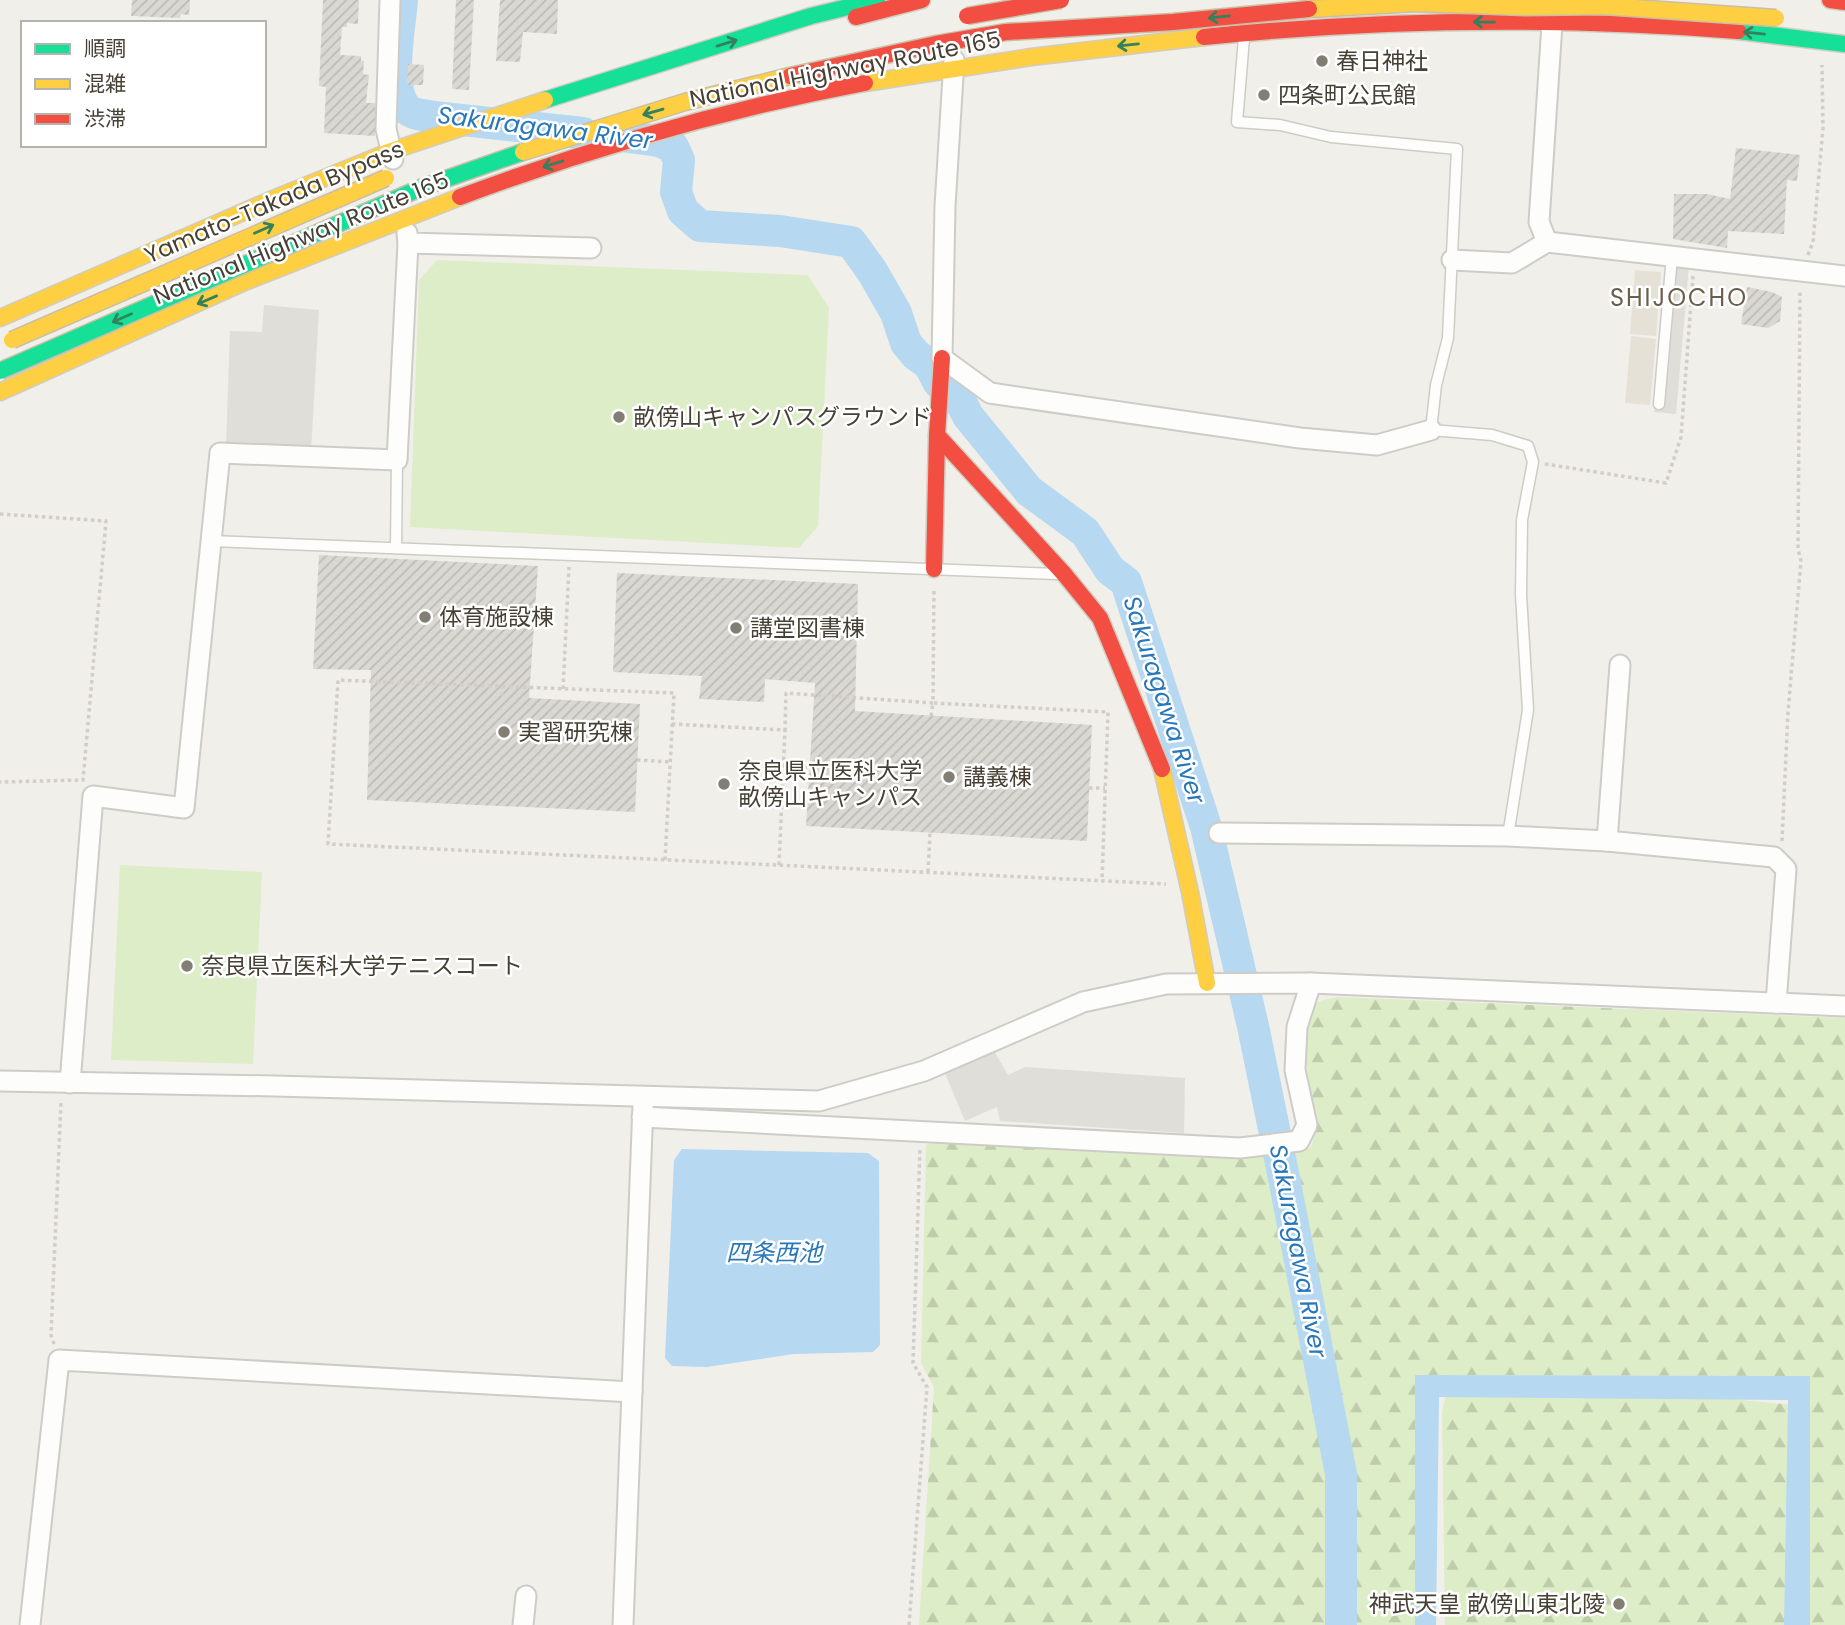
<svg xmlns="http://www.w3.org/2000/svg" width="1845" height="1625" font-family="Poppins,'Noto Sans JP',sans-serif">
<defs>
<pattern id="forest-firs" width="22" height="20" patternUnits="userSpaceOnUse" patternTransform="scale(1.75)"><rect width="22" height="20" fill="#ddedc8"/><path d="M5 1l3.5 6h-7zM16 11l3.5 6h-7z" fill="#bfccac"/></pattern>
<pattern id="building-hatch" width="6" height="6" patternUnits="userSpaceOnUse" patternTransform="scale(1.75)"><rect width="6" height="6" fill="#dad8d2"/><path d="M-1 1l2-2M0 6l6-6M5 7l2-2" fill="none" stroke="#bcbbb5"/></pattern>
</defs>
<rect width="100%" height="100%" fill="#f0efea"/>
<!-- residential -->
<g fill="#e5e1d7">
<polygon points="1635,270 1661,272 1656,336 1630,334"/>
<polygon points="1631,336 1656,339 1650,405 1625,403"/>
</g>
<!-- forest -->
<g fill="url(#forest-firs)">
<path d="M1337 997 1845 1018V1625H1810V1376L1416 1375 1415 1625H919L934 1387 921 1363 926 1145 936 1140C1002 1143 1068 1146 1134 1150 1182 1152 1230 1156 1278 1153 1287 1152 1302 1153 1309 1148 1327 1136 1291 1037 1313 1007 1318 1000 1328 999 1337 997Z"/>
<polygon points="1446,1394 1721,1398 1793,1405 1789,1625 1445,1625 1442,1412"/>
</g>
<!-- pitch -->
<g fill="#ddedc8">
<polygon points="437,260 808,275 829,308 818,526 799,548 410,527 419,280"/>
<polygon points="120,865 262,872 253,1064 111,1060"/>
</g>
<!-- parking -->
<g fill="#e0ded9">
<polygon points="1667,263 1689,265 1676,414 1654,412"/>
<polygon points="264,305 319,310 311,452 226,445 230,331 262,332"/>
<polygon points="994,1051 1008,1075 1025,1067 1185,1078 1184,1133 1000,1121 997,1107 965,1121 944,1071"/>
</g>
<!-- water -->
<g fill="#b7d8f1">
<polygon points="682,1149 868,1153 879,1161 880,1345 873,1352 794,1354 707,1367 672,1366 665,1358 674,1160"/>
<polygon points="1415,1375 1810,1376 1810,1625 1784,1625 1788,1400 1439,1397 1436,1625 1415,1625"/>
</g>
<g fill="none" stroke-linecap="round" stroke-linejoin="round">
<!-- river -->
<g stroke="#b7d8f1" stroke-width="32">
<path d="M402 0C400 28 387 89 407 109 413 115 426 115 434 117L583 133"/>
<polyline points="628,137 659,141 673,147 679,160 676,192 683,211 700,226 780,231 851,242 872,271 896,313 906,343 916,355 929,364 939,383 951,383 968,416 1029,491 1085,532 1110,570 1126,582 1206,827 1253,1026 1284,1178 1341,1474 1341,1625"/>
</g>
</g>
<!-- building -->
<g fill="url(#building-hatch)">
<polygon points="132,0 190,0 189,15 181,14 180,18 131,16"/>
<polygon points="323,0 359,0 358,24 347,23 347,27 342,27 340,55 361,56 361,61 364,61 363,74 369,75 366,103 375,103 375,136 324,133 326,87 319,86"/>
<polygon points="456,0 474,0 469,90 452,89"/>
<polygon points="500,0 558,0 557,34 523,32 520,62 496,61"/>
<polygon points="408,64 424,65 423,85 407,85"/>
<polygon points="1736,148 1800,155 1797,181 1787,180 1784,234 1728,231 1727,248 1673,239 1674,194 1707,194 1730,199"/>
<polygon points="1747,287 1772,292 1782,297 1780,321 1768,328 1741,324"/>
<polygon points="319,555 538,566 529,698 640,704 635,812 367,800 371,670 313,669"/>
<polygon points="617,573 858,584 855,711 1092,725 1087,841 806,826 815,683 765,679 764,702 699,699 702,676 613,672"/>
</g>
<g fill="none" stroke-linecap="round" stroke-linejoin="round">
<defs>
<g id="lane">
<polyline points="1244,38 1237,122 1280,125 1331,137 1457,149 1448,338 1436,385 1431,430 1492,435 1528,446 1533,462 1522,520 1521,595 1528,710 1508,836"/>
<polyline points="1659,404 1672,256"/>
<polyline points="211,541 1057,574"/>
<polyline points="396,548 397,460"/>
</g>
<g id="street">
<polyline points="390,0 386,129 393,159"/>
<polyline points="954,60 945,206 942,358 990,393 1300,438 1377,445 1431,430"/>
<polyline points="407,233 408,243 591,248"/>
<polyline points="1547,242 1539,222 1552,24"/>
<polyline points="1452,260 1512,263 1547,242 1845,276"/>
<polyline points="1219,833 1508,836 1607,841 1774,857 1786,869 1776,1003"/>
<polyline points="1607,841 1620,665"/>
<polyline points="0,1081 275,1086 819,1101 924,1071 1083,1002 1166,984 1311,983 1845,1006"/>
<polyline points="70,1083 93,796 184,808 220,453 397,460 408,243"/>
<polyline points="642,1117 1240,1148 1299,1141 1307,1125 1295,1070 1297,1027 1311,983"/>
<polyline points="30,1625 59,1360 632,1392"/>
<polyline points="523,1625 526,1596"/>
<polyline points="623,1625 643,1105"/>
</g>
<g id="fast">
<polyline points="1738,31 1845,44"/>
<polyline points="545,100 811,16 877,0"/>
</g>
<g id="slow">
<polyline points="865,83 1031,57 1204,37"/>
<polyline points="0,318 273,199 391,151 545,100"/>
<polyline points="0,392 242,283 460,197"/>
<polyline points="1162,769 1190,892 1207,983"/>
</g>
<g id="jam">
<polyline points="1830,0 1845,2"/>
<polyline points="856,17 922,0"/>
<path d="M1204 37C1381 19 1561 17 1738 31"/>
<path d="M460 197C591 148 727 109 865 83"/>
<polyline points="942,358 937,435 1065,575 1100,618 1162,769"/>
<polyline points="934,569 937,435"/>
</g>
</defs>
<!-- lane casing -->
<use href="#lane" stroke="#ceccc7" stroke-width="13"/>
<!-- street casing -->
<use href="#street" stroke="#ceccc7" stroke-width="23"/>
<!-- fast casing -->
<use href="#fast" stroke="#d0ccc0" stroke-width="19"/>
<!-- slow casing -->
<use href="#slow" stroke="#d0ccc0" stroke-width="19"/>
<!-- jam casing -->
<use href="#jam" stroke="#d0ccc0" stroke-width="19"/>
<!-- path -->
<g stroke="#d1ceca" stroke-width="3.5" stroke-dasharray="3.5 3.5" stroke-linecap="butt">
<polyline points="1808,255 1813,242 1823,128 1822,65"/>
<polyline points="1545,464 1666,483 1681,437 1693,276"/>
<polyline points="0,514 106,521 83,780 0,782"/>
<polyline points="563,689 569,567"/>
<polyline points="502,696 502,686"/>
<polyline points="931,716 933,703 1108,712 1102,881"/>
<polyline points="672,724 785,730 786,693 933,703 934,588"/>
<polyline points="637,760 671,762"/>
<polyline points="783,766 810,767"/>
<polyline points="1089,788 1105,788"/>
<polyline points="1782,841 1788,712 1801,561 1798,549 1800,290"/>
<path d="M665 860 674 693 338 680 328 844C607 857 886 870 1166 884"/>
<polyline points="779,865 785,730"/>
<polyline points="928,872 930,833"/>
<polyline points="54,1344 51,1335 61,1101"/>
<polyline points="909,1625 927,1387 913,1363 920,1148"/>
</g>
<!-- lane -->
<use href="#lane" stroke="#fdfdfc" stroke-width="10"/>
<!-- street -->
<use href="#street" stroke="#fdfdfc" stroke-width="19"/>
<!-- fast -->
<use href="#fast" stroke="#16e098" stroke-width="16"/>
<!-- slow -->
<use href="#slow" stroke="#ffcf43" stroke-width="16"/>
<!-- jam -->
<use href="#jam" stroke="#f24e42" stroke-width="16"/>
<defs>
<polyline id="fast-bridge" points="0,371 423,187 523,152"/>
<g id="slow-bridge">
<polyline points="1309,9 1417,3 1525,7 1604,6 1776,18"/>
<polyline points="523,152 685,102 790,76"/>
<polyline points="12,340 386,178"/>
</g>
<g id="jam-bridge">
<polyline points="967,16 1061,0"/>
<polyline points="790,76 936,44 1006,32 1173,22 1309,9"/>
</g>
</defs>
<!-- fast-bridge casing -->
<use href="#fast-bridge" stroke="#cabea4" stroke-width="19" stroke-linecap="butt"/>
<!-- slow-bridge casing -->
<use href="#slow-bridge" stroke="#cabea4" stroke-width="19" stroke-linecap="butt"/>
<!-- jam-bridge casing -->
<use href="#jam-bridge" stroke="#cabea4" stroke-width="19" stroke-linecap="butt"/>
<!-- fast-bridge -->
<use href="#fast-bridge" stroke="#16e098" stroke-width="16"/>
<!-- slow-bridge -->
<use href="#slow-bridge" stroke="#ffcf43" stroke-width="16"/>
<!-- jam-bridge -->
<use href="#jam-bridge" stroke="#f24e42" stroke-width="16"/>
</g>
<!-- one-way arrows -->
<defs><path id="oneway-shaft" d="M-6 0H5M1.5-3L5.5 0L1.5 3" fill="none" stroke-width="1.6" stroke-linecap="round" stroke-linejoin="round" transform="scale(1.75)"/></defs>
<g stroke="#33815d">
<use href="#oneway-shaft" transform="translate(1219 17) rotate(174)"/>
<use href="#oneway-shaft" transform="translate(1484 22) rotate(-179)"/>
<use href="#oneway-shaft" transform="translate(1754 33) rotate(-174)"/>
<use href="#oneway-shaft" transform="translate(727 43) rotate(-17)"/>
<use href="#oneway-shaft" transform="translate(1128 45) rotate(174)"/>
<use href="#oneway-shaft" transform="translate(653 112) rotate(164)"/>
<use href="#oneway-shaft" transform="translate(553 164) rotate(163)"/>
<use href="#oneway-shaft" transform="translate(264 229) rotate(-24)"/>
<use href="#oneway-shaft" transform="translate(207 300) rotate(157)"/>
<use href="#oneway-shaft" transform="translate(122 318) rotate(156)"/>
</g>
<!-- markers -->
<g fill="#827e74" stroke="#fff" stroke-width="2.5">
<circle cx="1322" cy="61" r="7"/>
<circle cx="1264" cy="95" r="7"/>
<circle cx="619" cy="417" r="7"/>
<circle cx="425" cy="617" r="7"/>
<circle cx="736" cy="628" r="7"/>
<circle cx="504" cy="732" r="7"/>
<circle cx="949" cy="777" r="7"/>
<circle cx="724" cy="784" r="7"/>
<circle cx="187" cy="966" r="7"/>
<circle cx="1619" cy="1604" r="7"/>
</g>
<g text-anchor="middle" stroke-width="5" stroke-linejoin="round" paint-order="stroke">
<!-- poi labels -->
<g font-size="23" fill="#474135" stroke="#fff" text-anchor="start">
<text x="1336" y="69">春日神社</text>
<text x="1278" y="103">四条町公民館</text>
<text x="633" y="425">畝傍山キャンパスグラウンド</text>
<text x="439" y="625">体育施設棟</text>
<text x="750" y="636">講堂図書棟</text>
<text x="518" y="740">実習研究棟</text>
<text x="738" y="779">奈良県立医科大学<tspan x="738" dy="26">畝傍山キャンパス</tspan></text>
<text x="963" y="785">講義棟</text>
<text x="201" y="974">奈良県立医科大学テニスコート</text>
<text x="1605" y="1612" text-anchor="end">神武天皇 畝傍山東北陵</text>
</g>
<!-- street labels -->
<g font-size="23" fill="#474135" stroke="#fff">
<text transform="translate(845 69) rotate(-11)" y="8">National Highway Route 165</text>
<text transform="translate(274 202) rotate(-23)" y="8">Yamato-Takada Bypass</text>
<text transform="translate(301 238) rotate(-22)" y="8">National Highway Route 165</text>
</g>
<!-- water labels -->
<g font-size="24" font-style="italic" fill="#2877b9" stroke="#fff">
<text transform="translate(545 128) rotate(7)" y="8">Sakuragawa River</text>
<text transform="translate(1164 700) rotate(72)" y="8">Sakuragawa River</text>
<text transform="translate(1298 1251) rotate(79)" y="8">Sakuragawa River</text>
<text x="774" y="1261">四条西池</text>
</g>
<!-- neighbourhood labels -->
<g font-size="24" letter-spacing="2" fill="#6b5f4c" stroke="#fff">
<text x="1679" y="306">SHIJOCHO</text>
</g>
</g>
<!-- legend -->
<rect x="21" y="21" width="245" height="126" fill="#ffffff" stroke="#b5b3ae" stroke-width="2"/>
<rect x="35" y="44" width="35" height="10" fill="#16e098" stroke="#b5b3ae" stroke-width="2"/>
<text x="84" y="56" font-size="21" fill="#474135">順調</text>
<rect x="35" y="79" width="35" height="10" fill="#ffcf43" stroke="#b5b3ae" stroke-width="2"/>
<text x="84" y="91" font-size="21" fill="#474135">混雑</text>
<rect x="35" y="114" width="35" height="10" fill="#f24e42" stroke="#b5b3ae" stroke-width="2"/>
<text x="84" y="126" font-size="21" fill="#474135">渋滞</text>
</svg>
